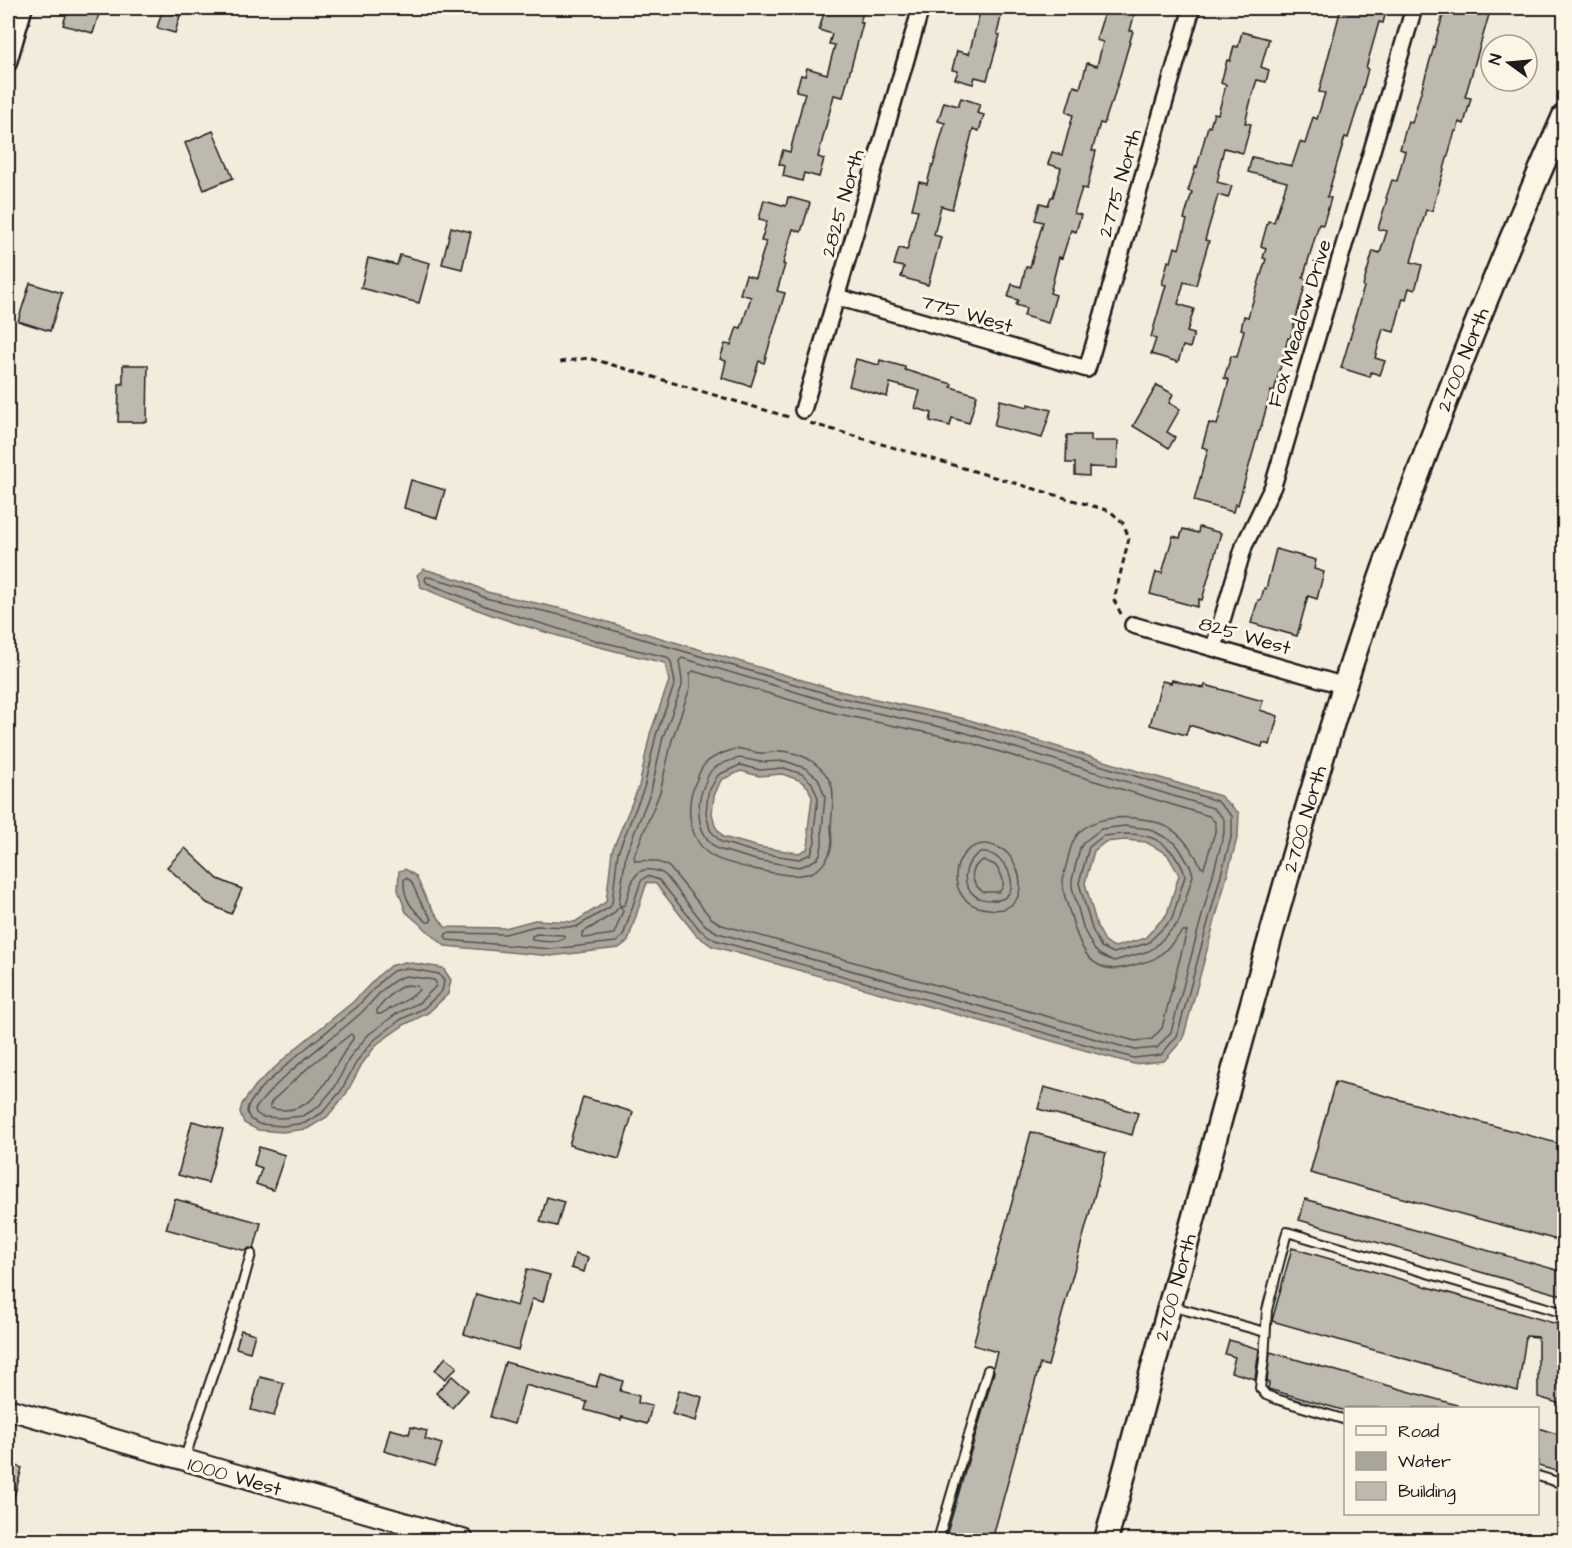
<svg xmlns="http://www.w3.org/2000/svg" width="1572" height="1548" font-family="'Architects Daughter',sans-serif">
<rect width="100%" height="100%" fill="#f3ecdd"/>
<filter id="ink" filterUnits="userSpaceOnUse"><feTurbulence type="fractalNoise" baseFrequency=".0167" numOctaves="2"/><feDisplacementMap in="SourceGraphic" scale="12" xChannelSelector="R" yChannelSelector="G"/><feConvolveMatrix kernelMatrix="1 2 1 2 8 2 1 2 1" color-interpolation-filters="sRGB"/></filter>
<g filter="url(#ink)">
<!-- water -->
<g fill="#aaa59b" stroke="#716e68" stroke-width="1.5" fill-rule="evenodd">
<path d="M424 569 464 581 487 592 567 610 839 691 966 719 1220 796 1239 813 1238 835 1183 1039 1164 1061 1134 1064 712 946 696 935 656 884 647 882 628 941 619 948 551 956 445 946 406 912 398 890 399 871 405 869 416 876 427 901 445 927 505 928 535 920 575 922 606 902 612 851 639 786 650 734 669 681 665 663C583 644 499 622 421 587L417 575ZM741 771 759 776 782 774 799 780 808 787 812 797 808 829 809 841 807 849 799 853 759 847 723 837 715 826 712 813 714 796 721 780ZM1125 840 1146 842 1167 854 1179 875 1167 914 1145 938 1115 947 1106 943 1097 926 1085 883 1094 851 1105 842Z"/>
<polygon points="405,962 443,968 451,980 448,994 428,1013 404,1025 377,1044 362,1064 346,1094 327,1117 307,1129 282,1132 258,1130 244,1123 240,1112 242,1104 256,1085 296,1048 353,1002 379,975 390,966"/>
</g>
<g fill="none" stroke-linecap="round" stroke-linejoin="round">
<!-- shore -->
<g stroke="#55534f" stroke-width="1.5">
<polygon points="426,577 429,577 462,586 485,598 565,616 838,697 965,724 1217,801 1232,816 1232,834 1177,1036 1161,1055 1134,1058 715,940 700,930 659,880 647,876 641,881 623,936 616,942 551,949 447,940 445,936 447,933 505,934 536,926 576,927 610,907 612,903 618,852 644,788 656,735 675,683 671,662 667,657 598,641 488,607 427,583 425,580"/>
<path d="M682 658 836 704 963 732 1213 808 1224 819V833L1171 1032 1157 1048 1135 1050 718 933 705 925 666 876C662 872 658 871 652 870 632 866 630 890 625 905L620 906 619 903 626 854 651 791 663 737 682 686V680L679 661Z"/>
<path d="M693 671 834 713 961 740 1209 816 1215 822V832L1204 868 1201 867C1187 837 1169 821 1135 818 1114 816 1085 819 1074 840 1070 847 1069 855 1067 862 1065 870 1062 877 1063 885 1063 895 1068 906 1071 916 1080 949 1091 978 1131 966 1140 963 1150 962 1157 957 1167 951 1175 939 1183 931H1187L1162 1028 1152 1039 1135 1041 722 925 711 918 669 867C658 860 647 860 635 861L634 856 660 792 672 740 690 688V674Z"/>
<path d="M739 749C747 749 753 753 761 753 767 754 773 752 779 751 790 751 805 756 813 762 841 783 832 799 831 828 831 832 832 837 832 841 831 859 819 874 801 875 786 877 721 864 709 854 687 836 685 803 697 779 699 773 701 767 706 763 713 756 729 750 739 749Z"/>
<path d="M740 758 761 762 785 761 805 768 818 778 825 797 822 829V845L820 854 817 859 805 865 799 867 756 860 718 849C695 834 695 803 706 781 708 776 709 772 713 769 720 764 731 760 740 758Z"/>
<polygon points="740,765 760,770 784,768 802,774 812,783 818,798 814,829 815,842 811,854 799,859 758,853 721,842 710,830 706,813 708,793 718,775"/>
<polygon points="1125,826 1150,829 1175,843 1179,848 1191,868 1193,875 1180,918 1178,923 1155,947 1149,951 1114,961 1100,955 1094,949 1084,930 1072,887 1072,880 1080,848 1084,842 1101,829"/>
<path d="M1125 834C1132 834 1139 834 1145 836 1163 839 1181 858 1185 876L1172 919 1148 943 1114 953 1101 947 1092 929 1079 883 1089 847 1103 836Z"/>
<path d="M987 844C995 846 1003 848 1008 854 1022 869 1028 901 1003 909 998 910 994 910 989 909 942 906 949 843 987 844Z"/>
<path d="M980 853C1011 850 1026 903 992 900 983 900 977 899 971 892 960 880 966 860 980 853Z"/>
<path d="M983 860 995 865C1001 873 1008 884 999 892H983C970 882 968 869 983 860Z"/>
<path d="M406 878 411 881 421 903 432 919 430 922H427C413 910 403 900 404 880Z"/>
<polygon points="621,907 623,911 614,934 585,938 582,937 582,933 613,914 618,908"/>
<path d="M537 934 563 935 565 938C557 944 543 942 532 940V936Z"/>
<polygon points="405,968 439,974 444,981 442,991 424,1008 400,1020 373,1041 357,1061 341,1091 322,1113 305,1123 282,1126 259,1124 250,1119 247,1112 248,1106 260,1089 300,1053 357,1007 383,979 393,971"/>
<path d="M406 976 434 980 436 983V986L420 1002 396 1014 368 1035 350 1057 335 1087 318 1107 303 1116 282 1118 262 1117 256 1113 255 1109C284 1071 325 1045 361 1013 375 1000 386 981 406 976Z"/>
<path d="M407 985 417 986 419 990C409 1001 393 1006 381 1014H377V1010C386 1000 394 988 407 985Z"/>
<path d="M351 1034 353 1036V1039C330 1068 318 1121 270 1108V1105L272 1101 311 1065Z"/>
</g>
</g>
<!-- building -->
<g fill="#beb9ae" stroke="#1c1c1c" stroke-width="1.5">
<polygon points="75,8 101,8 93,33 63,25 68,9 74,10"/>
<polygon points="835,8 864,8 860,23 863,23 843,97 834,95 818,157 824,159 819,177 804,173 802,181 783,176 785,166 779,164 783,150 790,152 805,93 796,91 801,75 805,76 807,68 827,74 835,45 829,44 832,34 819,30 825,9 834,11"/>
<polygon points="981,8 1003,8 997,34 1000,35 987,80 975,77 973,84 955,79 958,71 952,70 957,51 969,54"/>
<polygon points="1106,8 1136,8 1130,31 1133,31 1112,103 1111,103 1104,124 1100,123 1092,151 1096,151 1087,189 1082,188 1074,213 1081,215 1076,232 1071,230 1062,258 1059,257 1050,293 1056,295 1048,323 1024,316 1026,308 1016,305 1018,300 1008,297 1012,284 1021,287 1026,267 1030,267 1043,222 1035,220 1040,203 1048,205 1051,197 1053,197 1061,168 1048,164 1052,152 1062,155 1073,115 1066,112 1074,86 1080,88 1087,63 1097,66 1103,42 1096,40"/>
<polygon points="1341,8 1387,8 1383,23 1379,22 1366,68 1368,69 1359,103 1348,138 1345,137 1327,197 1331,198 1323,225 1319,224 1303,278 1307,279 1290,339 1288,338 1274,392 1271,391 1260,431 1259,431 1238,505 1235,504 1233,512 1194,501 1208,449 1202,447 1209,423 1217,425 1229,380 1224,378 1231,356 1237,357 1244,330 1241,329 1244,316 1248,317 1266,259 1263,258 1266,248 1261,246 1268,221 1274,222 1287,182 1248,172 1252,157 1292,166 1300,142 1305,144 1313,117 1317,119 1325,93 1319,92"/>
<polygon points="1445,8 1491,8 1465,97 1471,98 1464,124 1459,122 1457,131 1455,131 1432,211 1426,210 1411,262 1422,265 1415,290 1409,288 1406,299 1403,298 1394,332 1383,329 1375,358 1385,361 1380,375 1371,372 1370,377 1341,368 1353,328 1352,327 1364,287 1363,286 1373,251 1380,253 1387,231 1378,229 1387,199 1386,198 1392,180 1397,181 1405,151 1400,149 1408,121 1412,123"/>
<polygon points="162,11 180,16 175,33 157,28"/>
<polygon points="1242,32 1269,39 1261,67 1269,70 1266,82 1257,80 1253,92 1245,123 1251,124 1243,153 1224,148 1218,173 1219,174 1217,182 1232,186 1228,198 1218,195 1205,240 1209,241 1196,285 1184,282 1178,304 1194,309 1187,332 1194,334 1190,348 1183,346 1178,362 1151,354 1156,339 1151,337 1166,285 1162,284 1168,261 1171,262 1175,247 1179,249 1187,220 1184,219 1192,192 1188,191 1196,166 1197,167 1208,126 1210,127 1214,113 1218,114 1226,85 1221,83 1227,60 1230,61 1234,46 1238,47"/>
<polygon points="961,98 980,104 977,113 984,115 979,131 973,129 952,209 941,206 934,235 941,237 928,285 901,277 904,267 894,265 899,248 907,250 918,210 912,209 919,182 927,184 932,165 933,166 945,123 938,121 944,102 958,106"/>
<polygon points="213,131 233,178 204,190 185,143"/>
<polygon points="788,197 810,203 801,232 793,229 783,264 785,265 777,291 785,293 764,363 759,361 751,386 722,378 726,361 720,359 725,344 731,345 737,327 741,328 751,297 740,294 746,275 755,278 766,242 761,241 767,221 759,219 764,200 786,206"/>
<polygon points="451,227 471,232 462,269 442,264"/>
<polygon points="400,255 430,263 419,303 361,288 368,258 397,265"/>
<polygon points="30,283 62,293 50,331 18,321"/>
<polygon points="856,359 879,365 880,360 905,367 905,370 952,384 951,387 977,395 969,423 952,418 950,426 930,421 932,413 915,408 920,391 890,383 887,397 849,386"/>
<polygon points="123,365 148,365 147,422 118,422 119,384 123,384"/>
<polygon points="1157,385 1173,394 1169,403 1180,409 1167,432 1175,437 1169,448 1133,426"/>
<polygon points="1000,400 1028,407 1028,404 1051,410 1042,438 994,426"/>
<polygon points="1067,435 1091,435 1091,441 1118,441 1117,468 1089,467 1089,476 1075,475 1075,463 1066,463"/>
<polygon points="411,480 445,490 437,518 404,508"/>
<polygon points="1199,527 1221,533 1202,600 1199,599 1197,607 1150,594 1156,572 1162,573 1173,536 1180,538 1183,529 1198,533"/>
<polygon points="1276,549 1316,560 1314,569 1324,572 1317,599 1308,596 1297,636 1251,623 1258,600 1260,600 1262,596 1264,588 1266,589"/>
<polygon points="1172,680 1204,688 1205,685 1263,701 1260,710 1278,716 1270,745 1263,743 1262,747 1189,725 1186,735 1150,725 1162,681 1171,683"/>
<polygon points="185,848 218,879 242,889 231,914 207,903 167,867"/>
<polygon points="1335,1082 1564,1145 1564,1226 1561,1241 1310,1173"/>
<polygon points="1044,1087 1138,1113 1132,1135 1038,1109"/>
<polygon points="583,1097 633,1112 619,1159 569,1145"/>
<polygon points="192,1121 223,1129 208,1183 178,1175"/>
<polygon points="1031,1132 1106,1153 1048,1366 1040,1364 992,1540 945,1540 994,1372 993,1367 997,1352 973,1345"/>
<polygon points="259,1147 285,1155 273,1190 256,1184 262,1168 254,1165"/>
<polygon points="547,1197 564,1202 557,1226 540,1222"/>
<polygon points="175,1199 261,1223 254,1249 249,1248 246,1251 166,1229"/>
<polygon points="1305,1199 1564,1272 1564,1296 1299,1220"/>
<polygon points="1292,1248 1564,1326 1564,1405 1538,1397 1538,1337 1526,1336 1518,1391 1272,1321"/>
<polygon points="575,1254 588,1258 584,1272 571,1268"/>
<polygon points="527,1269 550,1275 543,1302 532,1299 518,1350 464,1334 476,1294 517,1306"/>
<polygon points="241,1330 255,1334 250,1352 236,1348"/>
<polygon points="1229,1340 1259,1349 1255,1379 1231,1372 1235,1357 1225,1354"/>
<polygon points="1270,1352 1457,1405 1457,1408 1346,1408 1346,1411 1268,1389 1269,1383 1267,1382"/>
<polygon points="446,1357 457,1367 445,1379 435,1370"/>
<polygon points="505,1362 596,1387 600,1374 623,1381 620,1391 639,1396 638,1403 652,1406 647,1424 622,1417 621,1420 585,1410 587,1402 525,1385 514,1424 490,1417"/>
<polygon points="452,1376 468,1390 452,1408 436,1393"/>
<polygon points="260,1377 284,1383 274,1416 251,1410"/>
<polygon points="679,1390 702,1397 696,1421 672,1414"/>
<polygon points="411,1427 427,1431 425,1439 442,1444 435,1466 384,1451 390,1429 409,1434"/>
<polygon points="1538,1428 1564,1436 1564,1473 1538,1466"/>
<polygon points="8,1463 22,1468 11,1508 8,1508"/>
</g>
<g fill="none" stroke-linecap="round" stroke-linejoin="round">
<defs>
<g id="lane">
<polyline points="1171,1306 1265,1332"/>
<polyline points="1346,1420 1276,1399 1266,1395 1260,1388 1264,1359 1267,1310 1287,1232 1564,1313"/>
<polyline points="184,1460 240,1293 251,1254"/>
<polyline points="1538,1476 1564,1484"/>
<polyline points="938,1540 988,1370"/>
</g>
<g id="street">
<polyline points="8,64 24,8"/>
<polyline points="837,297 1087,369 1192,8"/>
<polyline points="803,410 921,8"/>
<polyline points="1133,625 1345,686"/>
<polyline points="1214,647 1244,546 1273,486 1414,8"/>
</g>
<polyline id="secondary" points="8,1409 463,1540"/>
<g id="primary">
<path id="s1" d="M1106 1540C1149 1381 1193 1221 1236 1061 1279 906 1321 751 1373 599 1430 435 1494 275 1564 116"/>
</g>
</defs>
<!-- lane casing -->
<use href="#lane" stroke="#1c1c1c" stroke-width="12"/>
<!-- street casing -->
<use href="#street" stroke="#1c1c1c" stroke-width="20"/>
<!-- secondary casing -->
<use href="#secondary" stroke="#1c1c1c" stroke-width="24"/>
<!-- primary casing -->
<use href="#primary" stroke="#1c1c1c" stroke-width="27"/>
<!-- path -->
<g stroke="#1c1c1c" stroke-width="3" stroke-dasharray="6 4.5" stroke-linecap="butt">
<polyline points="560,362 589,358 792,418"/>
<polyline points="810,423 1110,511 1123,523 1129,538 1114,600 1122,616"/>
</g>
<!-- lane -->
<use href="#lane" stroke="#fcf5e5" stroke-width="8"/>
<!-- street -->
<use href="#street" stroke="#fcf5e5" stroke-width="15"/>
<!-- secondary -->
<use href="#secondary" stroke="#fcf5e5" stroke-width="20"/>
<!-- primary -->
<use href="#primary" stroke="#fcf5e5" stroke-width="22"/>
</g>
</g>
<g text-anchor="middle" stroke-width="6" stroke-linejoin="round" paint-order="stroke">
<!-- street labels -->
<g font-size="20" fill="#1c1c1c" stroke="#fcf5e5">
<text transform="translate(1119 183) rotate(-74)" y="7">2775 North</text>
<text transform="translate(842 203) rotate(-74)" y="7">2825 North</text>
<text transform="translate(967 313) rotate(16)" y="7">775 West</text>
<text transform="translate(1299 323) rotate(-73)" y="7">Fox Meadow Drive</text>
<text dy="7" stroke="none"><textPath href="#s1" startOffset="1234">2700 North</textPath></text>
<text transform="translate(1245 635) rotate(16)" y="7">825 West</text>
<text dy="7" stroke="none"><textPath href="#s1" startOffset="748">2700 North</textPath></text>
<text dy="7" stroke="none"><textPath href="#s1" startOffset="262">2700 North</textPath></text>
<text transform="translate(235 1476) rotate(16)" y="7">1000 West</text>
</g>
</g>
<!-- margin -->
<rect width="1572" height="1548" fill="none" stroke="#fcf5e5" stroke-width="30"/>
<rect x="15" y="15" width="1542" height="1518" fill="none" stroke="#1c1c1c" stroke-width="2" filter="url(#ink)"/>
<!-- legend -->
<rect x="1344" y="1407" width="195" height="108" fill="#fcf5e5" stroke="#a29e95" stroke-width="1.5"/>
<rect x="1356" y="1426" width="30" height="9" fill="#fcf5e5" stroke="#a29e95" stroke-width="1.5"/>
<text x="1398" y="1437" font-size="18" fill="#1c1c1c">Road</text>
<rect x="1356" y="1452" width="30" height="18" fill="#aaa59b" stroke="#a29e95" stroke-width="1.5"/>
<text x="1398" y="1467" font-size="18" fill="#1c1c1c">Water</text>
<rect x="1356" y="1482" width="30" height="18" fill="#beb9ae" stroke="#a29e95" stroke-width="1.5"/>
<text x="1398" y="1497" font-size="18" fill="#1c1c1c">Building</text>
<!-- north arrow -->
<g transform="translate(1509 63) rotate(285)"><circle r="28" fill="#fcf5e5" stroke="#a29e95" stroke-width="1.5"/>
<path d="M0-4.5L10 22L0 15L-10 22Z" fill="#1c1c1c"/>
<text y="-9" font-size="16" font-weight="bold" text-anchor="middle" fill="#1c1c1c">N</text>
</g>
</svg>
